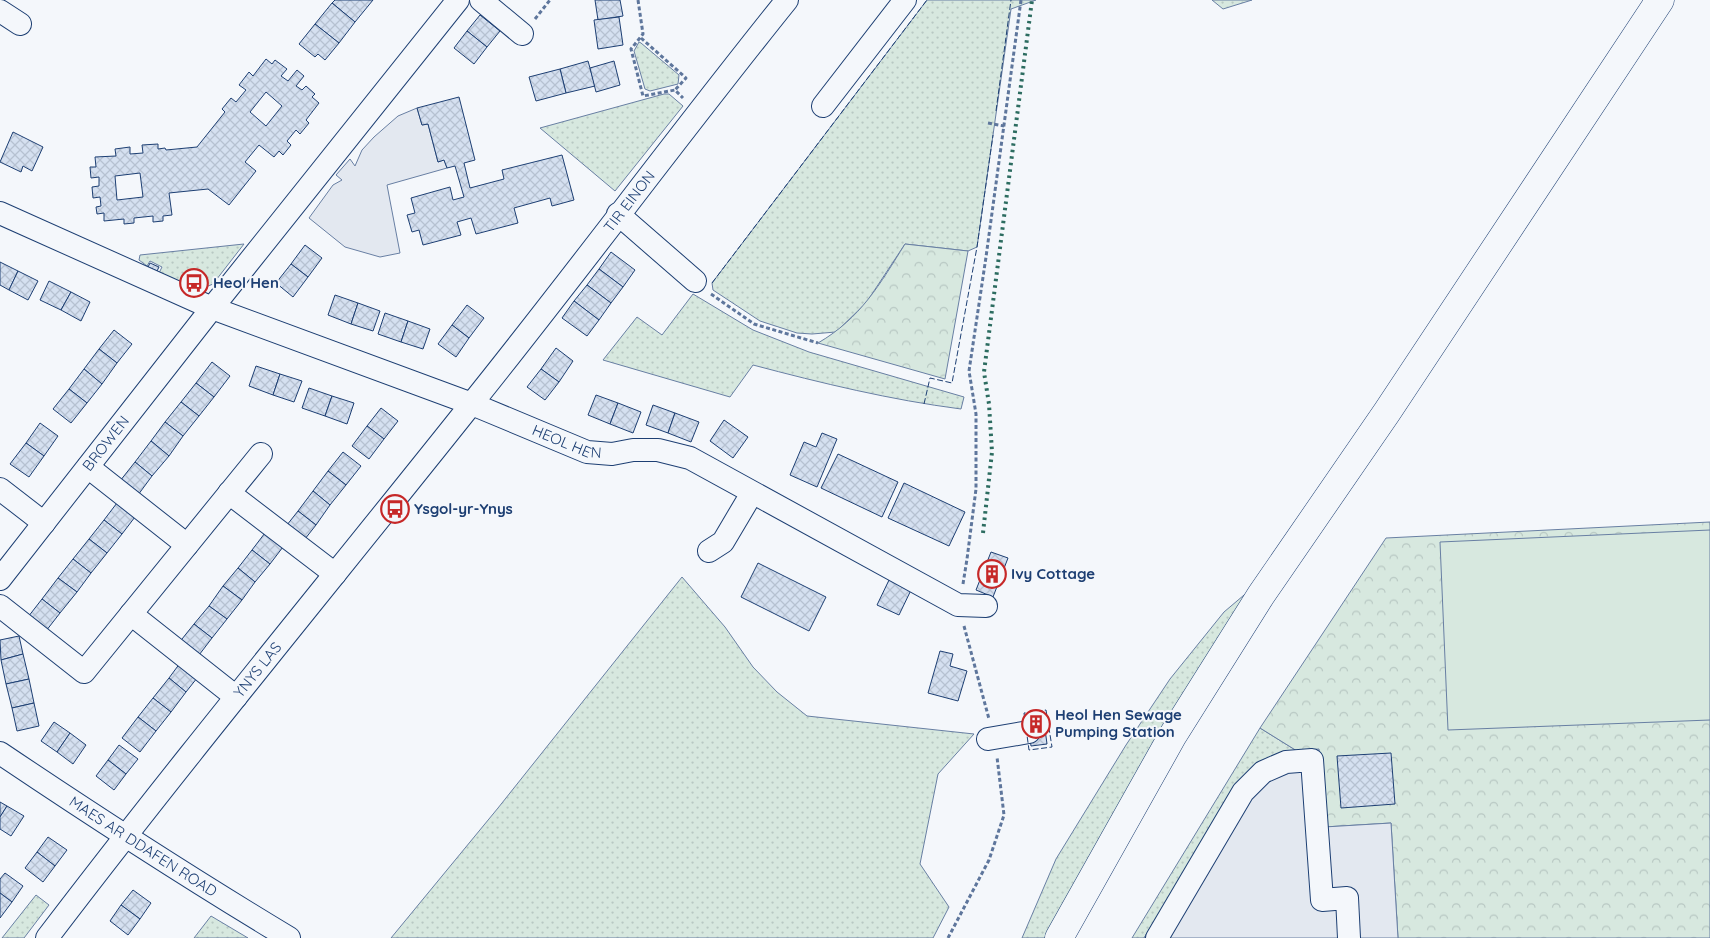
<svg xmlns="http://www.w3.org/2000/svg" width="1710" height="938" font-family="Quicksand,sans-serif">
<defs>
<pattern id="grass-dots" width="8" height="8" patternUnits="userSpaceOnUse" patternTransform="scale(1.25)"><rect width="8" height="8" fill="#d7e8df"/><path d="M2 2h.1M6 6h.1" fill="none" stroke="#b8c8c3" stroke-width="1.8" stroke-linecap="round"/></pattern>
<pattern id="park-crowns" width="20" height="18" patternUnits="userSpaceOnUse" patternTransform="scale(1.25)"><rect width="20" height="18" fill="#d7e8df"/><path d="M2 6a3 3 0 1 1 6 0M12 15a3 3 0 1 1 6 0" fill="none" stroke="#b8c8c3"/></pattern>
<pattern id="building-cross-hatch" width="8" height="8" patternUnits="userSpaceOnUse" patternTransform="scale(1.25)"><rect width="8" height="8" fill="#d5e0f0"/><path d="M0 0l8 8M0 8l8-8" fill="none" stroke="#b6c1d1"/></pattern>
</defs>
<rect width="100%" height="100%" fill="#f4f7fb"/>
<!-- grass -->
<g fill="url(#grass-dots)" stroke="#687fa3">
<polygon points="927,0 1036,0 1011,9 977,247 968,251 905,244 866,303 836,332 812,334 797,333 760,321 713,290 712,283"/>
<polygon points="1212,0 1252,0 1223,9"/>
<polygon points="639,42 641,43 679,75 678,84 650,91 645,89 634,51"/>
<polygon points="664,94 669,94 683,106 615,191 540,128"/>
<path d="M244 244 213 284C192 294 178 282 159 273L162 267 150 261 147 266 139 260 140 255Z"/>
<path d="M693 294 753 330 809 352 964 397 961 409C891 400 821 383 753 365L730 397 603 360 637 317 662 335Z"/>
<polygon points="682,577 725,627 753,667 777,692 807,716 974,734 938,774 920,864 949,907 933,938 391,938 498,808"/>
<polygon points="1257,584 1116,812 1045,938 1022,938 1056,859 1126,745 1170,679 1224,612"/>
<polygon points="1260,728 1297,751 1238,788 1144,938 1132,938"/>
<polygon points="36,895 49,905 24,938 2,938"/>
<polygon points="211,916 248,938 194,938"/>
</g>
<!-- park -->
<g fill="url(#park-crowns)" stroke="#687fa3">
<path d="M905 244 968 251 945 379 818 343C861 318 880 284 905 244Z"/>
<polygon points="1710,522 1710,938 1398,938 1391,823 1324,827 1297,751 1260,728 1386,538"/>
</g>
<!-- garden -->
<polygon fill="#d7e8df" stroke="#687fa3" points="1710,530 1710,720 1448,730 1440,542"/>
<!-- parking -->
<g fill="#e3e8f0" stroke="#687fa3">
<polygon points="417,108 422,125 428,124 438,162 444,160 447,168 387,185 400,253 380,257 345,247 309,218 333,185 342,180 336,175 350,159 355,166 362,150 374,137 398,116"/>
<polygon points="1319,749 1324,827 1391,823 1398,938 1144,938 1238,788 1297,751"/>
</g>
<!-- building -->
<g fill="url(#building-cross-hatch)" stroke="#1d3f73" fill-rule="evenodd">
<polygon points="335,0 373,0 355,22 332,3"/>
<polygon points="595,0 620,0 623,16 598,20"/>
<polygon points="332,3 355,22 339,43 315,24"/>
<polygon points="480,15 500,31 487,47 467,31"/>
<polygon points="619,17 623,45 598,49 594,20"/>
<polygon points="315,24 339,43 325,60 318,54 315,57 299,44"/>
<polygon points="467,31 487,47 474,64 454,48"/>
<path d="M266 59 272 64 275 60 287 69 281 76 288 81 297 70 304 76 296 86 302 90 306 86 315 94 312 97 319 103 306 120 309 123 300 134 296 130 287 141 291 145 283 155 279 151 274 157 259 145 245 162 256 171 229 205 208 189 169 193 172 215 163 216V221L153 222V216L134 218V223L124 224V219L104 221V213L97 214 96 207 101 206 100 197 93 198 92 187 99 186V177L91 178 90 167H96L95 157 116 156 115 149 130 147V154L143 153 142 145 158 144V149L165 148 166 150 197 147 225 112 222 109 231 98 236 102 246 90 239 85 249 72 253 76ZM266 92 282 106 266 126 250 112ZM140 173 143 197 117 200 115 176Z"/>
<polygon points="588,61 595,86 566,93 560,69"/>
<polygon points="614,61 620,85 596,92 590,68"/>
<polygon points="560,69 566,93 536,101 529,77"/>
<polygon points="459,97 475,160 464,163 470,188 504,179 502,170 562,155 574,200 552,206 550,198 514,208 518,223 476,234 471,218 457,222 461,235 423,245 419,230 412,232 407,215 415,213 411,198 450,187 453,200 464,197 455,166 447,168 444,160 438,162 428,124 422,125 417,108"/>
<polygon points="13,132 43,147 32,171 23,166 21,172 0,162"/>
<polygon points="305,245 322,258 308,277 291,264"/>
<polygon points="611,252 635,270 623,287 599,269"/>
<polygon points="0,262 18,271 9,290 0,285"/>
<polygon points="150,263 159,267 157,271 148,267"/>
<polygon points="291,264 308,277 293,297 276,283"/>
<polygon points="599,269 623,287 611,303 587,285"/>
<polygon points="18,271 38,281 28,300 9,290"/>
<polygon points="49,281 71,292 61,310 40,300"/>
<polygon points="587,285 611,303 599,320 574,301"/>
<polygon points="71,292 90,302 81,321 61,310"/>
<polygon points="335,295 358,303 351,324 328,315"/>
<polygon points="574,301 599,320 587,336 562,318"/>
<polygon points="358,303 380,311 373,331 351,324"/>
<polygon points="467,305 484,318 469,338 452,325"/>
<polygon points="385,313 408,321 401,342 378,334"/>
<polygon points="408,321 430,329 423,349 401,342"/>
<polygon points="452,325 469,338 456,357 438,344"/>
<polygon points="114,330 132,344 117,363 99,349"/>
<polygon points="556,348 573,361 559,382 541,369"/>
<polygon points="99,349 117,363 102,384 84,369"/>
<polygon points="212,362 230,376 214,397 196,383"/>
<polygon points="256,366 280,374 273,395 249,386"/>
<polygon points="84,369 102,384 87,403 69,389"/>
<polygon points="541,369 559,382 545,400 527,387"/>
<polygon points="280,374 302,381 294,402 273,395"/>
<polygon points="196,383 214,397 199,416 181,402"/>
<polygon points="309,388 332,396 325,416 302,408"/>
<polygon points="69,389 87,403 71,423 53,409"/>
<polygon points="596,395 618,403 610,424 588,415"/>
<polygon points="332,396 354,403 347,424 325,416"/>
<polygon points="181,402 199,416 183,436 165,422"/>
<polygon points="618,403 641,412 633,433 610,424"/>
<polygon points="653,405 675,413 668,433 646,425"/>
<polygon points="381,408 398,421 384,439 367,426"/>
<polygon points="675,413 699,422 691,442 668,433"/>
<polygon points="724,420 748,437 733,458 710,441"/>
<polygon points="165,422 183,436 169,456 151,441"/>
<polygon points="40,423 58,436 44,456 26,443"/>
<polygon points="367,426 384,439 369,459 352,446"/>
<polygon points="822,433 837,439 817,487 790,475 804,442 816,447"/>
<polygon points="151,441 169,456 152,476 135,462"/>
<polygon points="26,443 44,456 29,477 10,464"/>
<polygon points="343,452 361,466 346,485 328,471"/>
<polygon points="838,454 898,482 882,517 821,488"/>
<polygon points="135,462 152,476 138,495 120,481"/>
<polygon points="328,471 346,485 330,505 313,491"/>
<polygon points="904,483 965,512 949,546 888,518"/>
<polygon points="313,491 330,505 316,525 298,511"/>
<polygon points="120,499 138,513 122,534 104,520"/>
<polygon points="298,511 316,525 301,544 283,530"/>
<polygon points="104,520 122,534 107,553 89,539"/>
<polygon points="268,529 286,543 270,564 252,550"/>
<polygon points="89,539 107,553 91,573 73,559"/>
<polygon points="252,550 270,564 255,582 238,568"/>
<polygon points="991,552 1008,558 993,597 976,590"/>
<polygon points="73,559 91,573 77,592 58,578"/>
<polygon points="758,563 826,597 809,631 741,597"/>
<polygon points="238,568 255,582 242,600 223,586"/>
<polygon points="58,578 77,592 60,613 42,599"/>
<polygon points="890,578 912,588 899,615 877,605"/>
<polygon points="223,586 242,600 227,619 209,606"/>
<polygon points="42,599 60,613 46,631 28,617"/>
<polygon points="209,606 227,619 212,638 194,624"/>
<polygon points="194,624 212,638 196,659 178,644"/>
<polygon points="19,636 23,654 1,660 0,640"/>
<polygon points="940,651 953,654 950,666 967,671 958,701 928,693"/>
<polygon points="23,654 29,679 6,684 1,660"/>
<polygon points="183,659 201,673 186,692 169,678"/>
<polygon points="169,678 186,692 171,712 153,698"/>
<polygon points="29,679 34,703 12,708 6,684"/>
<polygon points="153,698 171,712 156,731 138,717"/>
<polygon points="34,703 39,726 17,731 12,708"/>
<polygon points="1043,714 1047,744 1031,746 1027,717"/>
<polygon points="138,717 156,731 140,752 122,738"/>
<polygon points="54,722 70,733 57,752 41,741"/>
<polygon points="70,733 86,745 73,764 57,752"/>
<polygon points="119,745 138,759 126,774 108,760"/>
<polygon points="1391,753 1395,804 1341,808 1337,756"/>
<polygon points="108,760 126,774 114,790 96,776"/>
<polygon points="0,802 7,806 0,817"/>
<polygon points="7,806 24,816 11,836 0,829 0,817"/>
<polygon points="48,837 67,850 55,866 37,852"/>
<polygon points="37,852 55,866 43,882 25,868"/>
<polygon points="5,873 23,886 12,902 0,893 0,879"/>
<polygon points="133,890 151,903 140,919 121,905"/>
<polygon points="0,893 12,902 0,918"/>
<polygon points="121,905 140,919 128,935 110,921"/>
</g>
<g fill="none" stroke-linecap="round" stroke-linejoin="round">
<defs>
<g id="minor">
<polyline points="481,0 522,34"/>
<polyline points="0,11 20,24"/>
<polyline points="823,106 905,0"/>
<path id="s1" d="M0 213 212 308 472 404 587 452 612 454 633 450H658L690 458 958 605 986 606"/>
<polyline points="618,214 695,281"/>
<polyline points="88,467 187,545"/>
<polyline points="0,489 44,523"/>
<polyline points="229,493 335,574"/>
<polyline points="709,551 723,542 752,493"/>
<path id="s2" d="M0 579 212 308 458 0"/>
<polyline points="0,606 84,672 261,454"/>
<polyline points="131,614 236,697"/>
<polyline points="988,739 1029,732"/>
<path id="s3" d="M0 753C95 817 191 879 289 938"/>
<path id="s4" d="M47 938C184 758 328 584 469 407 577 273 679 134 787 0"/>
<polyline points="1157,938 1243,792 1263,772 1286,762 1312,760 1322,900 1347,898 1349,938"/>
</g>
<polyline id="major" points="1059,938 1173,735 1261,595 1387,412 1660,0"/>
</defs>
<!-- minor casing -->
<use href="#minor" stroke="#1d3f73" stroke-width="24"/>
<!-- major casing -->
<use href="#major" stroke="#1d3f73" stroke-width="29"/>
<!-- path -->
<g stroke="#5e769c" stroke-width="3" stroke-dasharray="4 2.5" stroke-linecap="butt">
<polyline points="638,0 643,34 631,49 643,96 675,90 683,98"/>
<polyline points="535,19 550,0"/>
<polyline points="641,38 686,78 675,90"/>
<polyline points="988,123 1004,126"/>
<polyline points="711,294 754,324 818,343"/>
<polyline points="963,584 967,559 976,489 976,414 969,371 986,257 1021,0"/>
<polyline points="964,626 989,719"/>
<polyline points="948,938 989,860 1004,815 997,757"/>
</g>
<!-- minor -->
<use href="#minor" stroke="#f4f7fb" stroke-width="22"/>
<!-- major -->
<use href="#major" stroke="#f4f7fb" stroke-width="28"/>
<!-- hedge -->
<polyline stroke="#2c6c60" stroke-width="4" stroke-dasharray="2.5 4" stroke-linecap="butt" points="983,533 992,452 989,404 984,372 1032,0"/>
<!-- fence -->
<g stroke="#1d3f73" stroke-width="1" stroke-dasharray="6 2.5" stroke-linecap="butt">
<polyline points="996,111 1011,0"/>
<polyline points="712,283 927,0"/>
<polyline points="924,404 930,378 952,383 977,247 993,135"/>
<polygon points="1046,710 1052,747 1029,750 1024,713"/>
</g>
</g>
<!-- icons -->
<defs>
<symbol id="bus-ring" viewBox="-11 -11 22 22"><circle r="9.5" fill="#f4f7fb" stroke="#c62828" stroke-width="1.5"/><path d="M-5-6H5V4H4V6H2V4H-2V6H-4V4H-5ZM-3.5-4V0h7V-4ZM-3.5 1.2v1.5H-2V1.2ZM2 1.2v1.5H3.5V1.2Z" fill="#c62828"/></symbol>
<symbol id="building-ring" viewBox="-11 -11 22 22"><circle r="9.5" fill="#f4f7fb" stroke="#c62828" stroke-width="1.5"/><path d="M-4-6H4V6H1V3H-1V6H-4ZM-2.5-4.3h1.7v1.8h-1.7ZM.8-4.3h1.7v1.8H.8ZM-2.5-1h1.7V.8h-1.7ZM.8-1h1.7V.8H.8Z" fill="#c62828"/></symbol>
</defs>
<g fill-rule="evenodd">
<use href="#bus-ring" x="178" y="267" width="32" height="32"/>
<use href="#bus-ring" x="379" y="493" width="32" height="32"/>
<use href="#building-ring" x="976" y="558" width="32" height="32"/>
<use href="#building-ring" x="1020" y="708" width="32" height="32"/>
</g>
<g text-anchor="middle" stroke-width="4" stroke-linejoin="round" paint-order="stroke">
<!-- street labels -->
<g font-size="15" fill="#1d3f73" stroke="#f4f7fb">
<text dy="5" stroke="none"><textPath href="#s4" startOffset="939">TIR EINON</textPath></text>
<text dy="5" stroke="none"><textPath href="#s1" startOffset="612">HEOL HEN</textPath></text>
<text dy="5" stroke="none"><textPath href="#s2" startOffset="172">BROWEN</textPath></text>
<text dy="5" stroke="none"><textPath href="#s4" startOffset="341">YNYS LAS</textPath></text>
<text dy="5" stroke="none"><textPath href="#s3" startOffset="171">MAES AR DDAFEN ROAD</textPath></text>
</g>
<!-- poi labels -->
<g font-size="15" font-weight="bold" fill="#1d3f73" stroke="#f4f7fb" text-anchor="start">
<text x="213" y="288">Heol Hen</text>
<text x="414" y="514">Ysgol-yr-Ynys</text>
<text x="1011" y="579">Ivy Cottage</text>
<text x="1055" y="720">Heol Hen Sewage<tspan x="1055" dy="17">Pumping Station</tspan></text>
</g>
</g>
</svg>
